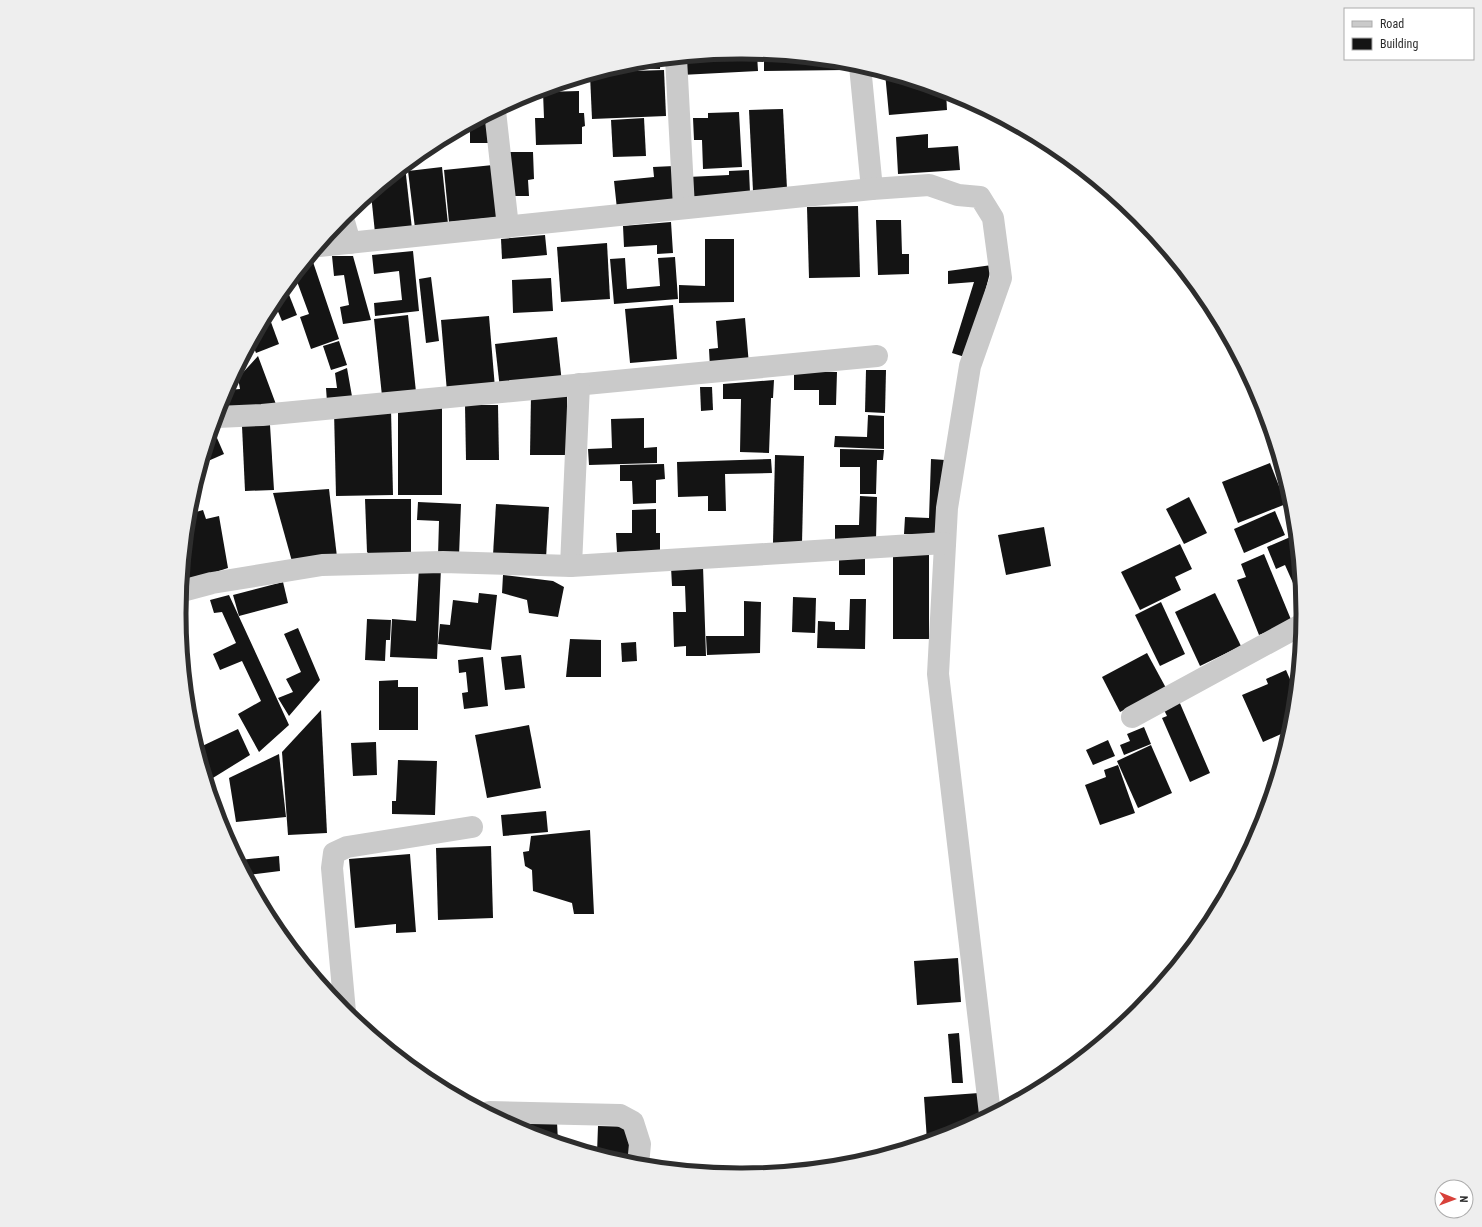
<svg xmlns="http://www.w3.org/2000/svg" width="1482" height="1227" font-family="'Roboto Condensed',sans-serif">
<rect width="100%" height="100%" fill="#fff"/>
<!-- building -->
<g fill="#141414">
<polygon points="741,52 757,54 758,71 681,75 680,58"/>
<polygon points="764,54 846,62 846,70 764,71"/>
<polygon points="660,60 660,69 614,68 632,63"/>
<polygon points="664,70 666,116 592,119 590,75 600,72"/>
<polygon points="885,73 946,92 947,110 889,115"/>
<polygon points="579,91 579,113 584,113 585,126 582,127 582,144 536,145 535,118 544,118 543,92"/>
<polygon points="783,109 787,189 753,191 749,110"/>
<polygon points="739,112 742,167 703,169 702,140 694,140 693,118 708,118 708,113"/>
<polygon points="487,116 488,143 470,143 470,126 466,127"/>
<polygon points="644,118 646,156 613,157 611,120"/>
<polygon points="928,134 928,148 958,146 960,170 898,174 896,137"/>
<polygon points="509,152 533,152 534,179 528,180 529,196 510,196"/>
<polygon points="493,165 499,217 449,222 444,170"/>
<polygon points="405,166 412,229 375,233 371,194"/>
<polygon points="674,166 677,204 617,209 614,181 654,177 653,167"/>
<polygon points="442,167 448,224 415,228 408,171"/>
<polygon points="749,170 750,193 690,197 688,177 729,175 729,171"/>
<polygon points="858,206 860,277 809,278 807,207"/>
<polygon points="876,220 901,220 902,254 909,254 909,274 878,275"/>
<polygon points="671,222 673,253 657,254 657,245 624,247 623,226"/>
<polygon points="545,235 547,255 502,259 501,239"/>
<polygon points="705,239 734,239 734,302 679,303 679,285 705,286"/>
<polygon points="607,243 610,299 561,302 557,247"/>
<polygon points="413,251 419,311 375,316 374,303 402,300 399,271 374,274 372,255"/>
<polygon points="332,256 353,256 371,320 343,324 340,307 349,305 344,275 334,276"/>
<polygon points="675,257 678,299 614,304 610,259 625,258 627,289 660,286 658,258"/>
<polygon points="312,259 339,339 311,349 300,317 309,314 295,276 308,260"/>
<polygon points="992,265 968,358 952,353 974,282 948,284 948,271"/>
<polygon points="431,277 439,341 426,343 419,279"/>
<polygon points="551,278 553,311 513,313 512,280"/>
<polygon points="286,287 297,315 282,321 274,302"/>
<polygon points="673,305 677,359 630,363 625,309"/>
<polygon points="268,314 279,344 256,353 252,343"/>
<polygon points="408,315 416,392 382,396 374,319"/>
<polygon points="489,316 495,388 447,392 441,320"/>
<polygon points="745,318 749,365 710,368 709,349 718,348 716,321"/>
<polygon points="557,337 562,383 500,389 495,344"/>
<polygon points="339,341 347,365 331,370 323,346"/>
<polygon points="258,356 277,407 218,412 227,390 240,389 238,378"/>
<polygon points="347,368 353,402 327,402 326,388 337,388 335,373"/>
<polygon points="866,370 886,370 885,413 865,412"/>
<polygon points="794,371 837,372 836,405 819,405 819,390 794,390"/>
<polygon points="774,380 773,398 771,398 769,453 740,452 741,399 723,399 723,384"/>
<polygon points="700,387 712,387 713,410 701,411"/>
<polygon points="531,395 567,396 567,455 530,455"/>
<rect x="398" y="405" width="44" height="90"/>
<polygon points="465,405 498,405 499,460 466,460"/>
<polygon points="391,409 393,495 336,496 334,411"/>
<polygon points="868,415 884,416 884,449 834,447 835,436 867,437"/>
<polygon points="644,418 644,448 657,447 657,463 589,465 588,449 612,448 611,419"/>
<polygon points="270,425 274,490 245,491 242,426"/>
<polygon points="217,438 224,454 208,461 205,455 209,441"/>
<polygon points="840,449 884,450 883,460 877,460 876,494 860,494 860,467 840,467"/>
<polygon points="775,455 804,456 802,544 773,543"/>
<polygon points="771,459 772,473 725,474 726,511 708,511 708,496 678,497 677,462"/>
<polygon points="931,459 945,460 942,536 904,534 905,517 929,518"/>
<polygon points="1270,463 1286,504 1238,523 1222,482"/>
<polygon points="664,464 665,479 656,480 656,503 633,504 632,481 620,481 620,465"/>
<polygon points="329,489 337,557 293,565 273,493"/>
<polygon points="860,496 877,497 876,540 835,539 835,525 859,525"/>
<polygon points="1189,497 1207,533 1184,544 1166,509"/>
<polygon points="365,499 411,499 411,562 377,562 367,552"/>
<polygon points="418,502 461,504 459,556 438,556 439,521 417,520"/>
<polygon points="496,504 549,507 546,558 493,555"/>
<polygon points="656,509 656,533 660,533 660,551 617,552 616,533 632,533 632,510"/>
<polygon points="203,510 206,519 219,516 228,568 188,581 184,566 189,514"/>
<polygon points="1275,511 1285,535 1244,553 1234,529"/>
<polygon points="1044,527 1051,566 1006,575 998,535"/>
<polygon points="1295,535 1301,601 1285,565 1276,569 1267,547"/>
<polygon points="1180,544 1192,569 1175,577 1181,590 1140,610 1121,572"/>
<rect x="839" y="554" width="26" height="21"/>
<rect x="893" y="554" width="36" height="85"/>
<polygon points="1264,554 1292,622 1259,635 1237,580 1246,577 1241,564"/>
<polygon points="703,566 706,656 686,656 686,646 674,647 673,612 686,612 685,586 672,586 671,567"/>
<polygon points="419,567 441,568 437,659 390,657 392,619 416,621"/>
<polygon points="503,575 553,581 564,587 558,617 529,613 527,600 502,593"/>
<polygon points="283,582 288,603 239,616 233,595"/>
<polygon points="479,593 497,595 491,650 438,644 440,624 450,625 453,600 478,603"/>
<polygon points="1215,593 1241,646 1200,666 1175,612"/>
<polygon points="229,595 289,725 259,752 238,714 261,701 242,661 220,670 213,654 236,643 222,612 214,613 210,600"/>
<polygon points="793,597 816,598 815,633 792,632"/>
<polygon points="850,599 866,599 865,649 817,648 818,621 835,622 835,630 849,630"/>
<polygon points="744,601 761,602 760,653 707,655 706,636 744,636"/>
<polygon points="1161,602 1185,654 1160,666 1135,615"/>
<polygon points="367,619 391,620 390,640 386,640 385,661 365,660"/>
<polygon points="298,628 320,680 289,716 278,698 293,692 286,679 301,672 284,634"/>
<polygon points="570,639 601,640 601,677 566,677"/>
<polygon points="636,642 637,661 622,662 621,643"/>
<polygon points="1147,653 1166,688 1120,712 1102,677"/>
<polygon points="521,655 525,688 505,690 501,657"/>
<polygon points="483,657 488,706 464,709 462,693 468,692 466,672 459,673 458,660"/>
<polygon points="1286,670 1295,691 1290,730 1263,742 1242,695 1268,684 1266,679"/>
<polygon points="398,680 398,687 418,687 418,730 379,730 379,681"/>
<polygon points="1179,701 1210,773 1190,782 1162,718 1167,716 1163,708"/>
<polygon points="321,710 327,833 288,835 282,752"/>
<polygon points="529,725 541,788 487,798 475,735"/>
<polygon points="1144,727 1151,744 1124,755 1120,745 1130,741 1127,734"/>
<polygon points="238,729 250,755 208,781 198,748"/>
<polygon points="1108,740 1115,756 1093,765 1086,750"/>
<polygon points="376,742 377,775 353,776 351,743"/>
<polygon points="1151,745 1172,793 1138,808 1117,761"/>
<polygon points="279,754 286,817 236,822 229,778"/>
<polygon points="398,760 437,761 435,815 392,814 392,801 396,801"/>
<polygon points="1118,765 1135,813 1100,825 1085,785 1106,777 1104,770"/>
<polygon points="546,811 548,832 503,836 501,815"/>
<polygon points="590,830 594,914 574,914 572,903 533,891 532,870 525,866 523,852 529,851 531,836"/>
<polygon points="491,846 493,918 438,920 436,848"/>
<polygon points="410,854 416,932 396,933 396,924 355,928 349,859"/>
<polygon points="279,856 280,871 247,875 239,860"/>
<polygon points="958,958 961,1002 917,1005 914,961"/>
<polygon points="959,1033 963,1083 952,1083 948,1034"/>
<polygon points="979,1093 981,1119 956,1132 927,1141 924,1097"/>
<polygon points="557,1122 558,1142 543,1137 543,1130 529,1131 528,1123"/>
<polygon points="598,1126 632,1127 631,1164 618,1160 618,1154 597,1153"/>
</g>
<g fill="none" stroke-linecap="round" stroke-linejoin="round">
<!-- minor -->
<g stroke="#cacaca" stroke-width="22">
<polyline points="676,58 684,208"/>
<polyline points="860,66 872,189"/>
<polyline points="495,111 508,227"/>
<polyline points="343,218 350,243"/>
<polyline points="319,246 872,189 929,185 958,195 980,197 993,218 1001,278 970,366 947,508 938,674 990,1114"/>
<polyline points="217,417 262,415 877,356"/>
<polyline points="571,566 579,384"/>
<polyline points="182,591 212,583 322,565 443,562 571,566 945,543"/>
<polyline points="1132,717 1301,625"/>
<polyline points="345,1012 332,868 334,853 347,847 472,827"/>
<polyline points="489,1112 620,1115 633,1122 640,1144 638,1165"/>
</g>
</g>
<!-- crop -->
<path d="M0 0H1482V1227H0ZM740 59H742A554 554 0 0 1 1296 613V614A554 554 0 0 1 742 1168H740A554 554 0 0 1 186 614V613A554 554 0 0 1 740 59Z" fill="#eee" fill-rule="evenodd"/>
<path fill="none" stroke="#2d2d2d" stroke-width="5" d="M740 59H742A554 554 0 0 1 1296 613V614A554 554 0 0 1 742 1168H740A554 554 0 0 1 186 614V613A554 554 0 0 1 740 59Z"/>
<!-- legend -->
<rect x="1344" y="8" width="130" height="52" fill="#ffffff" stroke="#ababab"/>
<rect x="1352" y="21" width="20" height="6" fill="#cacaca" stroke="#ababab"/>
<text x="1380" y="28" font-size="12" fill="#2d2d2d">Road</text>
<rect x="1352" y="38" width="20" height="12" fill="#141414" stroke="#ababab"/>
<text x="1380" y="48" font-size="12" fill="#2d2d2d">Building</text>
<!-- north arrow -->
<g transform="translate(1454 1199) rotate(91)"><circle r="19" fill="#ffffff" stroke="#ababab"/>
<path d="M0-3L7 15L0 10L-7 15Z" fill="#d8413a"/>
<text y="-6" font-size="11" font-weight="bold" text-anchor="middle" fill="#2d2d2d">N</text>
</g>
</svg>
